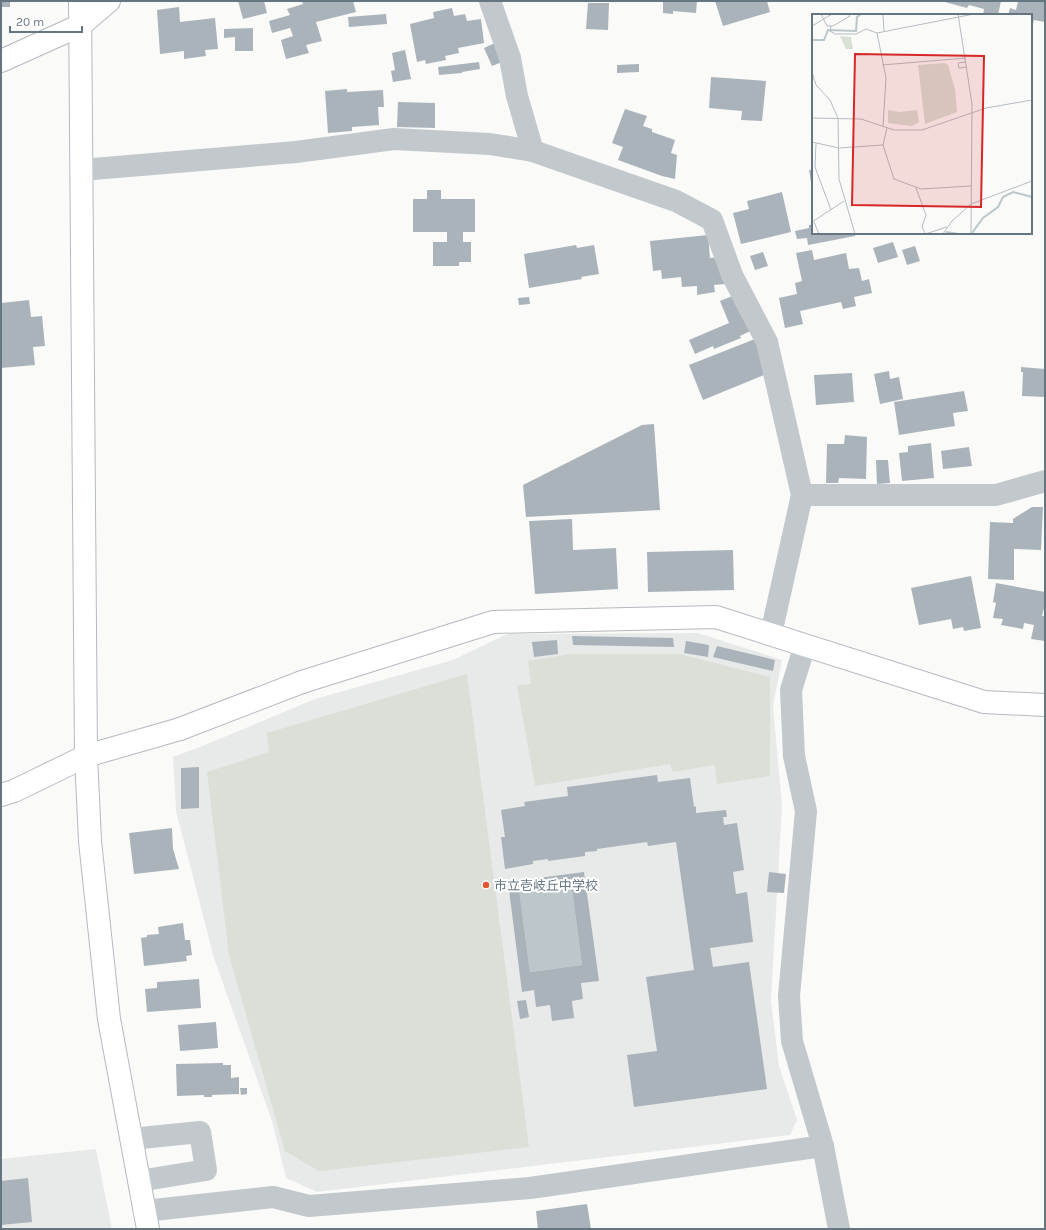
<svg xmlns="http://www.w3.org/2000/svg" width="1046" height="1230" font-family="Karla,'Noto Sans JP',sans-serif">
<rect width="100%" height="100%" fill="#fafaf8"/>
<!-- built -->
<g fill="#e8e9e9">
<polygon points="698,633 782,660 773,706 782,805 771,1001 779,1066 797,1120 790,1135 317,1192 286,1178 272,1121 214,958 176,811 173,757 205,745 315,699 453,660 507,634"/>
<polygon points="96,1149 112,1229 1,1229 1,1159"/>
</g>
<!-- green -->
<g fill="#dadfd7">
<polygon points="570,654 679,654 770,677 770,776 717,784 715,765 673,772 670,764 535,786 517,685 531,684 528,661"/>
<polygon points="467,674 529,1147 319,1171 285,1151 229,955 207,772 269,752 267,733"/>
</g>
<!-- water -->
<polygon fill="#bbc7cb" points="571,882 582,965 530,972 519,889"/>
<!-- building -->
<g fill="#aab3b9" fill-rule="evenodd">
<rect x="1" y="1" width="9" height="6"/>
<polygon points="238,1 264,1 267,13 243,19"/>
<polygon points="302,1 353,1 356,12 316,22 322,41 306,45 309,53 286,59 281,40 293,36 290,28 272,33 269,21 290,15 287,9 303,4"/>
<polygon points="663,1 697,1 696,13 673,11 673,14 663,13"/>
<polygon points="715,1 767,1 770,12 723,26"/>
<polygon points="941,1 1001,1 998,15 983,15 984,9 969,5 967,8"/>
<polygon points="1018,1 1045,1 1045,22 1034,20 1033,23 1031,22 1031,15 1008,15 1010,8 1016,10"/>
<polygon points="588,3 609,3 608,30 586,29"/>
<polygon points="179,7 180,22 215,18 218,49 205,50 206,56 184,59 184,51 160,54 157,10"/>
<polygon points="452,8 454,16 465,14 467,21 481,19 484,43 458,48 459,53 445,56 446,60 426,64 425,60 417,62 410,24 434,18 433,12"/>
<polygon points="386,14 387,24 349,27 348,17"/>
<polygon points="253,28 253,51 235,51 235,37 224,38 224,29"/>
<polygon points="495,43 502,62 492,66 484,48"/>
<polygon points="405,50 411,79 393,82 391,71 395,70 392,53"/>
<polygon points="479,62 480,69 462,72 462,73 439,75 438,67"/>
<polygon points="639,64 639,72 617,73 617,65"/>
<polygon points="711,77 766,81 762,121 741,120 742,111 709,108"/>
<polygon points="347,89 347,92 383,90 384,107 378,107 379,125 352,127 352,131 328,133 325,91"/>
<polygon points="398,102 435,103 435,128 397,127"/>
<polygon points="625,109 647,116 643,126 652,129 652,132 675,140 671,153 677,155 675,179 662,176 618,160 623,147 612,143"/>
<polygon points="809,170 813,170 813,189 812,189"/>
<polygon points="427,190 441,190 441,199 475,199 475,232 463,232 463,242 471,242 471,262 459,262 459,266 433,266 433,242 447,242 447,232 413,232 413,199 427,199"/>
<polygon points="782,192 791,232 741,244 733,213 749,209 747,201"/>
<polygon points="813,224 813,233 855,233 855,236 808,245 807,238 797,239 795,231 809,228 809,225"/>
<polygon points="708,235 710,258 723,257 725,284 714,285 715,292 697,295 697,286 682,287 681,277 662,279 661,270 653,271 650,241"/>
<polygon points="893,242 898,257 878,263 873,248"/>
<polygon points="576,245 577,248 594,245 599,274 581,277 582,279 529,288 524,254"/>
<polygon points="915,246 920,261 907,265 902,250"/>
<polygon points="812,250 814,260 846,253 849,269 859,268 862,281 869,279 872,293 854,297 856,306 843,309 841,302 800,311 803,324 785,328 779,298 797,294 795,283 802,281 796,253"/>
<polygon points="763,252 768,266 755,270 750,256"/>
<polygon points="735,295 750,331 740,336 741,338 714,349 713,346 695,354 689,340 729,323 720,301"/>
<polygon points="529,297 530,304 519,305 518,298"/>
<polygon points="29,300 31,317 42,316 45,346 33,347 35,365 1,368 1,303"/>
<polygon points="755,339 769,373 703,400 689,365"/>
<polygon points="1021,367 1045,369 1045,397 1022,396 1023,372 1021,372"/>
<polygon points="889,371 890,379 899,377 903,399 880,404 874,374"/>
<polygon points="852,373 854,402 816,405 814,375"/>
<polygon points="964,391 968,411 953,413 955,426 899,435 894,402"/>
<polygon points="654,424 660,510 526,517 523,485 642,425"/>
<polygon points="845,435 867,437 866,479 839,478 838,483 826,483 827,444 844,444"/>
<polygon points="931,443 934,478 902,481 899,453 908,452 908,446"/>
<polygon points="969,447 972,466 943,469 941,451"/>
<polygon points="876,460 888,460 890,483 877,484"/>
<polygon points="1032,507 1043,507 1041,550 1014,549 1014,580 988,579 990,522 1013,523 1013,519"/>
<polygon points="572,519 573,550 616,548 618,589 535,594 529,521"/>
<polygon points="733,550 734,590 648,592 647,552"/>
<polygon points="971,576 981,628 964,631 963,627 953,629 951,619 919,625 911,588"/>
<polygon points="996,583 1045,592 1045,604 1042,616 1045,616 1045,641 1031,639 1034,625 1024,623 1023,629 1001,625 1003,619 993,618 996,603 993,602"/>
<polygon points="572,636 673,638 674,647 573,645"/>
<polygon points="557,640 558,654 534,657 532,642"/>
<polygon points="686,641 709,645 708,657 684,653"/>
<polygon points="717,646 775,660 773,671 713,657"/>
<polygon points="199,767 199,808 181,809 181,768"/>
<polygon points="657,775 658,782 690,778 694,807 696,806 696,813 726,810 727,817 723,817 724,825 737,823 744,870 733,872 736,894 747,892 753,942 710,948 713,967 749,962 767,1089 634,1107 627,1055 657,1051 646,977 694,970 676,842 648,846 647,842 597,849 597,851 585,852 585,856 548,861 548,859 533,861 533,864 505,869 501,837 505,837 501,810 525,806 524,802 568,796 567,787"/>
<polygon points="172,828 173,849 179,869 134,874 129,833"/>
<path d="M584 872 599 981 581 983 583 999 572 1001 574 1018 552 1021 550 1005 536 1007 534 990 522 992 508 882ZM571 882 582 965 530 972 519 889Z"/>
<polygon points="769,872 786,874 784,893 767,892"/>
<polygon points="183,923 185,940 190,940 192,955 186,956 187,961 144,966 141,938 147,937 147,935 159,934 158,927"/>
<polygon points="199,979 201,1008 147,1012 145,989 157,988 157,982"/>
<polygon points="526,1000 529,1017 520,1019 517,1001"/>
<polygon points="216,1022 218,1048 180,1051 178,1025"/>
<polygon points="223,1063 223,1065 231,1065 231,1078 239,1077 239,1094 212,1095 212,1097 204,1097 204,1095 177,1096 176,1064"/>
<polygon points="240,1088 247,1088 247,1094 241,1095"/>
<polygon points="28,1178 32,1222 1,1225 1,1181"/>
<polygon points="587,1204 591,1229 538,1229 536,1211"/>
</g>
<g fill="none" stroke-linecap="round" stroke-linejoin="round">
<defs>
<g id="secondary">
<polyline points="80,1 86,756 90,841 109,1019 148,1229"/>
<polyline points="1,61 81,25 109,1"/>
<polyline points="1,795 14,791 86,756 180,729 302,682 493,622 716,617 984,702 1045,705"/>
</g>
</defs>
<!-- secondary casing -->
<use href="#secondary" stroke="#b3babf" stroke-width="24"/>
<!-- street -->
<g stroke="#c3c8cc" stroke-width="22">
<polyline points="490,1 510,58 517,96 533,151"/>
<polyline points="81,170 296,152 394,139 490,144 533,151 676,201 712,220 732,275 767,342 802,495 771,634"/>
<polyline points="802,495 996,495 1045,481"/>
<polyline points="805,645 791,690 794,756 806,811 789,996 792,1041 823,1146 839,1229"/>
<polyline points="131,1139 200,1132 206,1170 139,1181"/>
<polyline points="144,1211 273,1197 309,1206 530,1188 823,1146"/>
</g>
<!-- secondary -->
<use href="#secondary" stroke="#fff" stroke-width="22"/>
</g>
<!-- markers -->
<circle fill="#e4572e" stroke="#fff" stroke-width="1.5" cx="486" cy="885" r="4"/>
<g text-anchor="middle" stroke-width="4" stroke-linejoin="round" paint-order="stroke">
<!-- poi labels -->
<g font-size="13" fill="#657683" stroke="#fff" text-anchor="start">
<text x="494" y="890">市立壱岐丘中学校</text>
</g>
</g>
<!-- overview -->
<g transform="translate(812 14)">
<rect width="220" height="220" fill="#fafaf8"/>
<path d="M28 22 39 23 41 35H34ZM132 49 136 51 143 75 145 98 113 110 106 51ZM76 96 88 98 105 96 107 108 100 112 76 109Z" fill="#dadfd7"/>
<path fill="none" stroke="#bbc7cb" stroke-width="2" d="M0 26H12L16 16 44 17 45 3 49 0M134 218 146 220M160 219 171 204 186 193 191 183 201 178 220 183"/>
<path fill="none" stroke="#b5bdc2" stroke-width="1" d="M9 0 15 12H21L38 2 36 0M71 0 72 17M146 0 160 90 159 220M0 12 20 0M19 12 18 17 23 20H44L54 15 65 19 162 0M65 19 74 64 71 112M154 48 146 49 147 54 155 53M70 51 154 44M0 58 4 71 18 86 26 104 27 165 43 220M0 104 49 105 82 116H110L174 94 220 86M75 114 71 131 82 165 109 175 159 172M0 128 27 134 71 131M4 129 3 153 19 196M104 174 114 201 110 213 113 219M0 208 32 187M2 208 7 220M113 220 135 213M131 220 140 207 159 190 220 167"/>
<path fill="#d62828" fill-opacity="0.15" stroke="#d62828" stroke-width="2" d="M43 40 172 42 169 193 40 191Z"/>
<rect width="220" height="220" fill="none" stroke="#657683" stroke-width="2"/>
</g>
<!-- border -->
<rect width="1046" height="1230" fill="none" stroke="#657683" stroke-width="4"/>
<!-- scale -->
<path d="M10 26v6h72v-6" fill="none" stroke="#657683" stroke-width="2"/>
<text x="16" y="26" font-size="12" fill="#657683" stroke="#ffffff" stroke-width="3" paint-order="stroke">20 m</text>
</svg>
